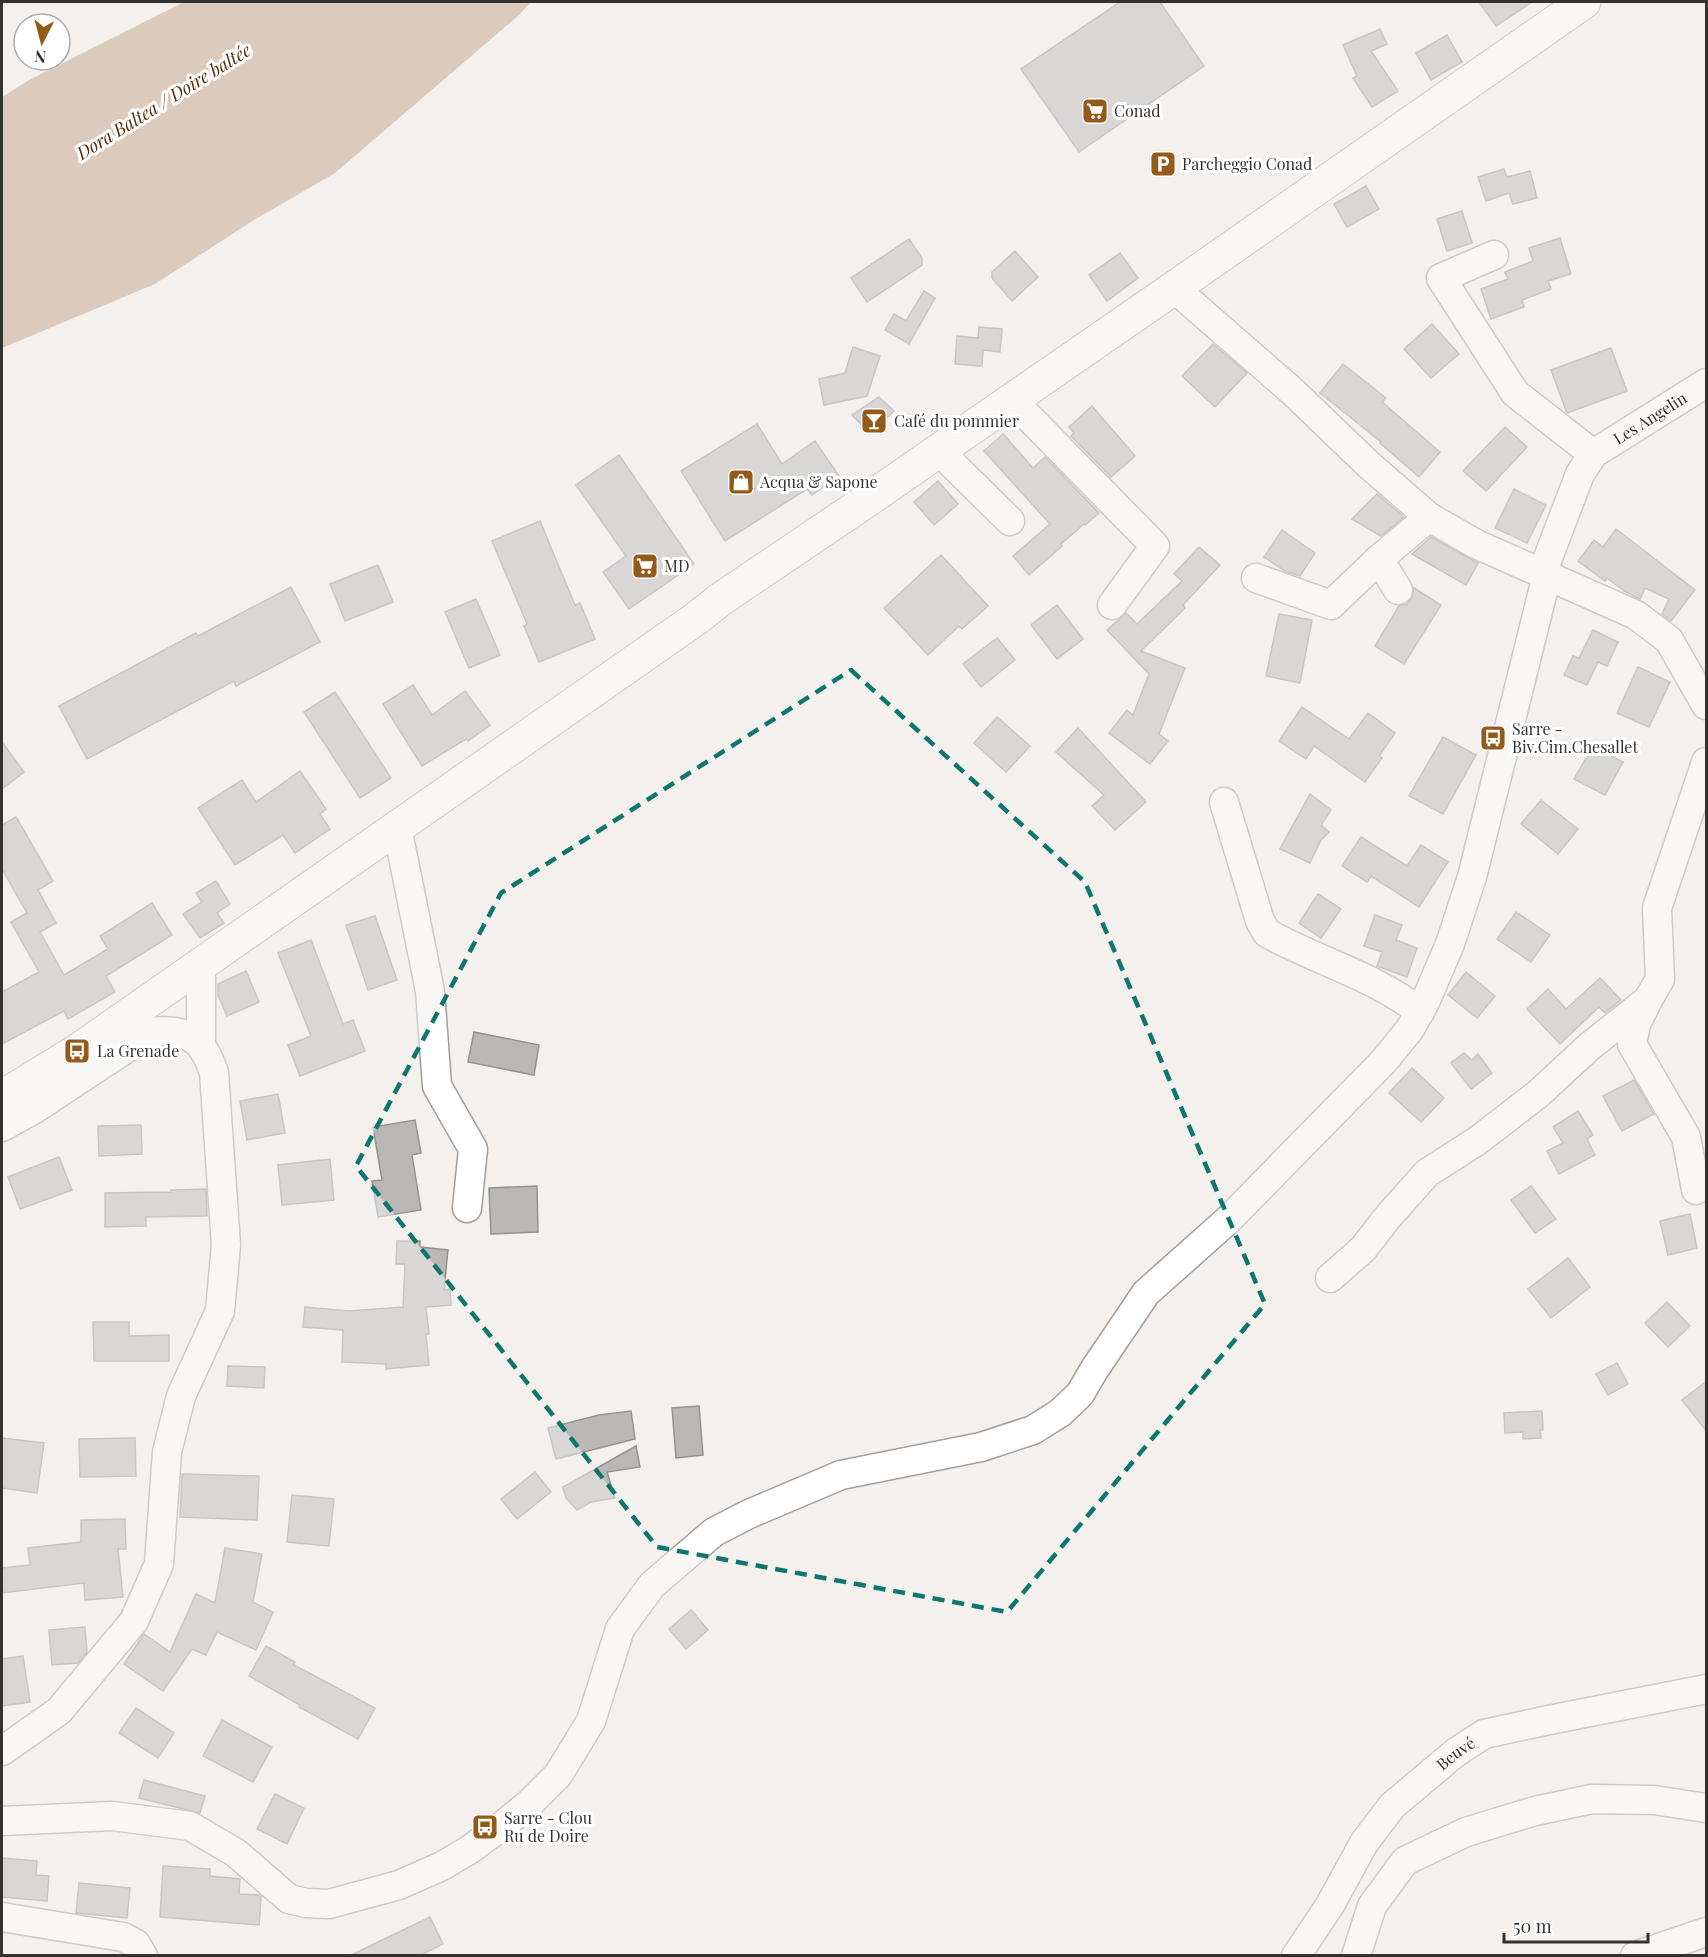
<svg xmlns="http://www.w3.org/2000/svg" width="1708" height="1957" font-family="'Playfair Display',serif">
<rect width="100%" height="100%" fill="#f3f0ee"/>
<!-- water -->
<polygon fill="#c09d7f" points="184,2 531,2 519,15 335,173 254,220 155,284 2,348 2,97 29,80"/>
<!-- building -->
<g fill="#bab8b5" stroke="#959290" stroke-width="1.5">
<polygon points="1120,2 1160,2 1204,66 1079,152 1021,69"/>
<polygon points="1479,2 1532,2 1496,26"/>
<polygon points="1380,29 1387,44 1371,51 1398,91 1372,107 1353,78 1357,76 1343,45"/>
<polygon points="1447,35 1462,62 1431,80 1416,53"/>
<polygon points="1504,169 1507,177 1530,171 1537,198 1513,204 1509,193 1486,201 1478,177"/>
<polygon points="1366,186 1379,209 1347,227 1334,204"/>
<polygon points="1462,211 1472,243 1447,251 1437,219"/>
<polygon points="1560,238 1571,274 1548,281 1551,289 1522,300 1524,307 1491,319 1481,289 1508,279 1505,272 1533,261 1529,248"/>
<polygon points="909,239 922,258 922,265 867,302 851,278"/>
<polygon points="1015,251 1038,277 1012,301 992,278 992,272"/>
<polygon points="1120,253 1138,278 1107,301 1089,275"/>
<polygon points="924,291 935,298 909,344 885,330 894,314 906,321"/>
<polygon points="1432,324 1459,354 1431,378 1404,349"/>
<polygon points="979,327 1002,329 1000,352 983,350 982,366 955,364 957,336 978,338"/>
<polygon points="1213,344 1247,373 1215,407 1182,376"/>
<polygon points="853,347 880,356 867,396 824,405 819,379 845,373"/>
<polygon points="1611,348 1627,391 1567,413 1551,370"/>
<polygon points="1343,364 1386,398 1382,402 1440,452 1419,477 1380,443 1381,442 1320,393"/>
<polygon points="879,397 894,411 870,433 852,415"/>
<polygon points="1092,406 1135,456 1111,477 1071,436 1074,433 1069,427"/>
<polygon points="757,424 782,464 815,441 839,476 812,495 807,489 725,541 681,471"/>
<polygon points="1505,427 1527,447 1486,491 1463,471"/>
<polygon points="1003,434 1033,468 1045,457 1099,513 1085,525 1084,524 1061,544 1062,546 1029,575 1013,556 1050,524 984,451"/>
<polygon points="619,455 694,564 629,609 603,572 626,556 576,485"/>
<polygon points="938,481 958,504 934,525 914,502"/>
<polygon points="1514,489 1546,505 1527,543 1495,528"/>
<polygon points="1377,494 1404,517 1381,536 1352,519"/>
<polygon points="540,521 575,605 580,603 595,639 539,662 524,626 527,624 492,541"/>
<polygon points="1616,529 1695,590 1671,621 1662,614 1669,599 1645,588 1640,599 1626,592 1607,578 1605,581 1578,561 1594,540 1603,547"/>
<polygon points="1282,530 1315,553 1300,576 1285,571 1264,557"/>
<polygon points="1431,537 1478,563 1466,585 1412,554"/>
<polygon points="1199,547 1220,565 1183,605 1185,608 1141,651 1185,668 1159,734 1168,741 1150,764 1109,733 1127,710 1133,715 1149,674 1107,630 1126,613 1137,624 1182,581 1174,574"/>
<polygon points="941,555 988,606 962,629 959,626 928,655 884,608"/>
<polygon points="378,565 393,602 345,621 330,584"/>
<polygon points="291,587 320,642 236,686 234,681 87,759 59,706 196,633 198,636"/>
<polygon points="1414,588 1441,605 1404,664 1375,646 1399,606 1407,604 1412,598"/>
<polygon points="476,599 500,655 469,668 445,612"/>
<polygon points="1057,605 1083,639 1057,659 1031,625"/>
<polygon points="1279,614 1312,620 1300,683 1266,676"/>
<polygon points="1593,630 1618,642 1607,666 1598,662 1587,685 1564,675 1573,656 1579,658"/>
<polygon points="997,638 1015,660 981,687 963,664"/>
<polygon points="1638,667 1670,682 1649,727 1617,713"/>
<polygon points="413,685 432,715 465,691 490,725 468,741 466,739 422,766 383,704"/>
<polygon points="335,692 391,778 360,798 304,712"/>
<polygon points="1302,707 1349,739 1368,713 1395,733 1379,756 1382,758 1365,782 1314,746 1306,759 1279,741"/>
<polygon points="997,717 1030,746 1006,772 974,743"/>
<polygon points="1078,728 1146,802 1115,830 1092,806 1104,795 1056,752"/>
<polygon points="1443,737 1476,755 1443,814 1409,796"/>
<polygon points="2,742 24,772 2,789"/>
<polygon points="1593,746 1623,762 1605,795 1574,779"/>
<polygon points="300,771 326,809 320,814 330,829 295,853 283,835 235,865 198,808 242,780 256,802"/>
<polygon points="1310,794 1331,810 1321,825 1329,832 1321,840 1310,863 1280,849"/>
<polygon points="1541,800 1578,829 1558,854 1521,824"/>
<polygon points="16,817 53,881 38,890 56,923 40,932 64,975 108,949 100,936 152,903 172,935 106,976 115,992 68,1019 64,1011 2,1044 2,992 39,972 11,922 27,913 2,869 2,825"/>
<polygon points="1361,837 1407,866 1421,845 1448,862 1419,907 1371,876 1367,882 1342,866"/>
<polygon points="216,881 230,904 217,913 224,923 200,938 183,914 202,902 196,893"/>
<polygon points="1318,894 1341,909 1321,938 1299,923"/>
<polygon points="1516,912 1550,935 1531,962 1497,939"/>
<polygon points="1375,915 1402,925 1396,940 1417,948 1407,977 1377,966 1382,952 1364,946"/>
<polygon points="375,916 397,980 368,990 346,925"/>
<polygon points="311,940 343,1024 353,1020 365,1051 300,1076 288,1045 311,1036 278,953"/>
<polygon points="246,971 259,1002 227,1016 218,995 218,984"/>
<polygon points="1466,972 1495,996 1477,1018 1448,995"/>
<polygon points="1600,978 1621,1000 1605,1013 1599,1007 1560,1044 1527,1009 1548,989 1566,1009"/>
<polygon points="474,1032 539,1045 534,1075 468,1062"/>
<polygon points="1464,1053 1472,1060 1478,1054 1492,1073 1471,1089 1451,1063"/>
<polygon points="1412,1068 1444,1098 1421,1122 1389,1093"/>
<polygon points="1634,1080 1654,1114 1622,1131 1603,1096"/>
<polygon points="278,1094 285,1133 247,1140 240,1101"/>
<polygon points="1578,1111 1593,1135 1587,1139 1595,1155 1559,1174 1547,1151 1563,1143 1553,1127"/>
<polygon points="415,1120 421,1153 412,1155 421,1210 378,1217 372,1181 382,1180 373,1127"/>
<polygon points="141,1125 142,1154 99,1156 98,1126"/>
<polygon points="59,1157 72,1190 20,1209 8,1177"/>
<polygon points="330,1159 334,1200 282,1205 278,1165"/>
<polygon points="537,1186 538,1232 491,1234 489,1188"/>
<polygon points="1531,1186 1556,1219 1535,1233 1511,1200"/>
<polygon points="206,1189 207,1216 146,1217 146,1226 105,1227 105,1193 171,1192 171,1190"/>
<polygon points="1690,1214 1697,1248 1668,1255 1660,1221"/>
<polygon points="397,1241 420,1241 420,1247 448,1250 444,1290 450,1289 451,1305 426,1307 429,1334 426,1334 429,1365 386,1369 386,1364 342,1362 343,1330 303,1327 305,1307 349,1311 403,1307 405,1264 396,1264"/>
<polygon points="1568,1258 1590,1287 1551,1318 1528,1289"/>
<polygon points="1667,1302 1690,1326 1668,1347 1645,1323"/>
<polygon points="93,1322 129,1322 129,1336 169,1335 169,1361 94,1361"/>
<polygon points="1617,1363 1628,1384 1608,1395 1596,1374"/>
<polygon points="228,1366 265,1367 264,1388 227,1386"/>
<polygon points="1707,1381 1707,1432 1682,1400"/>
<polygon points="699,1406 703,1455 676,1458 672,1408"/>
<polygon points="631,1411 635,1439 556,1459 548,1428 599,1415"/>
<polygon points="1542,1411 1543,1430 1540,1430 1541,1438 1523,1439 1523,1432 1505,1433 1504,1413"/>
<polygon points="2,1438 44,1443 37,1493 2,1488"/>
<polygon points="135,1438 136,1476 80,1477 79,1439"/>
<polygon points="636,1446 640,1467 607,1472 615,1498 591,1502 577,1510 566,1498 563,1487"/>
<polygon points="535,1472 551,1492 517,1519 501,1499"/>
<polygon points="182,1474 259,1476 257,1520 180,1517"/>
<polygon points="292,1495 334,1499 329,1546 287,1542"/>
<polygon points="125,1519 126,1549 118,1549 123,1597 85,1600 84,1583 2,1593 2,1568 30,1565 28,1548 81,1542 81,1520"/>
<polygon points="225,1548 262,1554 253,1602 273,1612 256,1650 217,1632 206,1655 192,1649 163,1691 124,1664 144,1634 170,1652 196,1594 215,1603"/>
<polygon points="691,1610 708,1630 686,1649 669,1629"/>
<polygon points="85,1627 87,1652 78,1663 52,1665 49,1630"/>
<polygon points="266,1646 295,1662 294,1665 375,1708 358,1739 299,1707 300,1705 249,1676"/>
<polygon points="23,1656 30,1702 2,1706 2,1659"/>
<polygon points="136,1708 174,1733 158,1758 119,1733"/>
<polygon points="222,1720 272,1747 253,1782 203,1756"/>
<polygon points="144,1780 205,1796 200,1813 139,1798"/>
<polygon points="275,1794 304,1808 287,1844 257,1829"/>
<polygon points="2,1858 37,1861 36,1875 49,1876 47,1901 2,1897"/>
<polygon points="163,1866 210,1869 210,1876 240,1879 239,1894 259,1895 261,1897 259,1925 160,1917"/>
<polygon points="79,1883 130,1888 127,1918 76,1913"/>
<polygon points="430,1917 443,1944 419,1956 349,1956"/>
</g>
<g fill="none" stroke-linecap="round" stroke-linejoin="round">
<defs>
<g id="minor">
<polyline points="1494,255 1441,278 1515,393 1593,454"/>
<polyline points="1174,288 1292,391 1368,464 1429,517 1476,544 1636,615 1669,640 1706,705"/>
<polyline points="1012,400 1155,546 1112,605"/>
<polyline points="939,451 1010,521"/>
<polyline points="1379,559 1398,590"/>
<polyline points="1256,578 1331,605 1379,559 1429,517"/>
<path d="M1224 802 1260 921 1267 933C1317 961 1375 976 1420 1012"/>
<polyline points="397,827 430,991 437,1086 473,1149 467,1208"/>
<polyline points="201,964 201,1045"/>
<polyline points="1647,1002 1636,1024 1632,1044 1686,1137 1696,1190"/>
<path d="M2 1127 33 1110 151 1032C187 1028 203 1038 214 1073L226 1245 220 1311 181 1396 167 1452 159 1564 134 1621 59 1711 2 1751"/>
<polyline points="1330,1278 1363,1249 1387,1218 1427,1173 1477,1141 1538,1094 1590,1046 1648,1000 1660,979 1657,908 1706,762"/>
<path id="s1" d="M2 1821 112 1816 190 1826 236 1853 289 1899 306 1903 329 1904 399 1885 442 1866 469 1850 502 1826 530 1803 558 1775 591 1721 620 1629 652 1585 714 1532 749 1514 841 1475 981 1447 1033 1430 1060 1413 1080 1394 1094 1370 1146 1293 1228 1220 1384 1061 1410 1029 1426 1000 1450 944 1472 877 1547 575 1546 563 1580 474 1593 454 1706 383"/>
<polyline points="2,1917 123,1937 136,1944 143,1956"/>
<path id="s2" d="M1296 1956 1330 1905 1364 1843 1392 1806 1455 1753 1484 1734 1549 1720 1706 1689"/>
<polyline points="1356,1956 1372,1906 1405,1861 1466,1832 1535,1811 1592,1799 1654,1800 1706,1808"/>
<polyline points="1635,1956 1706,1932"/>
</g>
<polyline id="major" points="2,1097 77,1051 697,618 721,599 866,501 1174,288 1584,2"/>
</defs>
<!-- minor casing -->
<use href="#minor" stroke="#a19e9c" stroke-width="31"/>
<!-- major casing -->
<use href="#major" stroke="#a19e9c" stroke-width="35"/>
<!-- minor -->
<use href="#minor" stroke="#fff" stroke-width="28"/>
<!-- major -->
<use href="#major" stroke="#fff" stroke-width="33"/>
</g>
<!-- marked area -->
<path d="M0 0H1708V1957H0ZM851 670 1085 882 1265 1304 1007 1612 657 1547 356 1166 501 893Z" fill="#f3f0ee" fill-opacity=".55" fill-rule="evenodd"/>
<path fill="none" stroke="#0f766e" stroke-width="4.5" stroke-dasharray="12 8" stroke-linejoin="round" d="M851 670 1085 882 1265 1304 1007 1612 657 1547 356 1166 501 893Z"/>
<!-- icons -->
<defs>
<symbol id="supermarket-square" viewBox="-11 -11 22 22"><rect x="-9" y="-9" width="18" height="18" rx="4" fill="#945a19" stroke="#fff"/><path d="M-6-5.5h2.5l.6 2H6L4.5 2H-2.5L-4.4-4H-6ZM-1.5 3.2a1.3 1.3 0 1 0 .1 0ZM3 3.2a1.3 1.3 0 1 0 .1 0Z" fill="#fff"/></symbol>
<symbol id="parking-square" viewBox="-11 -11 22 22"><rect x="-9" y="-9" width="18" height="18" rx="4" fill="#945a19" stroke="#fff"/><path d="M-3.5-5.5H1a3.5 3.5 0 0 1 0 7H-1V5.5H-3.5ZM-1-3.4V-.6H.8a1.4 1.4 0 0 0 0-2.8Z" fill="#fff"/></symbol>
<symbol id="bar-square" viewBox="-11 -11 22 22"><rect x="-9" y="-9" width="18" height="18" rx="4" fill="#945a19" stroke="#fff"/><path d="M-6-5H6L.8 .8V4.5H3.5V6h-7V4.5H-.8V.8Z" fill="#fff"/></symbol>
<symbol id="shop-square" viewBox="-11 -11 22 22"><rect x="-9" y="-9" width="18" height="18" rx="4" fill="#945a19" stroke="#fff"/><path d="M-5-2.5h2.3a2.7 3.5 0 0 1 5.4 0H5L5.5 6h-11ZM-1.5-2.5h3a1.5 2.3 0 0 0-3 0Z" fill="#fff"/></symbol>
<symbol id="bus-square" viewBox="-11 -11 22 22"><rect x="-9" y="-9" width="18" height="18" rx="4" fill="#945a19" stroke="#fff"/><path d="M-5-6H5V4H4V6H2V4H-2V6H-4V4H-5ZM-3.5-4V0h7V-4ZM-3.5 1.2v1.5H-2V1.2ZM2 1.2v1.5H3.5V1.2Z" fill="#fff"/></symbol>
</defs>
<g fill-rule="evenodd">
<use href="#supermarket-square" x="1080" y="96" width="30" height="30"/>
<use href="#parking-square" x="1148" y="149" width="30" height="30"/>
<use href="#bar-square" x="859" y="406" width="30" height="30"/>
<use href="#shop-square" x="726" y="467" width="30" height="30"/>
<use href="#supermarket-square" x="630" y="551" width="30" height="30"/>
<use href="#bus-square" x="1478" y="723" width="30" height="30"/>
<use href="#bus-square" x="62" y="1036" width="30" height="30"/>
<use href="#bus-square" x="470" y="1812" width="30" height="30"/>
</g>
<g text-anchor="middle" stroke-width="6" stroke-linejoin="round" paint-order="stroke">
<!-- poi labels -->
<g font-size="16" fill="#333231" stroke="#fff" text-anchor="start">
<text x="1114" y="117">Conad</text>
<text x="1182" y="170">Parcheggio Conad</text>
<text x="894" y="427">Café du pommier</text>
<text x="760" y="488">Acqua &amp; Sapone</text>
<text x="664" y="572">MD</text>
<text x="1512" y="735">Sarre -<tspan x="1512" dy="18">Biv.Cim.Chesallet</tspan></text>
<text x="97" y="1057">La Grenade</text>
<text x="504" y="1824">Sarre - Clou<tspan x="504" dy="18">Ru de Doire</tspan></text>
</g>
<!-- street labels -->
<g font-size="16" fill="#333231" stroke="#fff">
<text dy="6" stroke="none"><textPath href="#s1" startOffset="2481">Les Angelin</textPath></text>
<text dy="6" stroke="none"><textPath href="#s2" startOffset="261">Beuvé</textPath></text>
</g>
<!-- water labels -->
<g font-size="18" font-style="italic" fill="#512e07" stroke="#fff">
<text transform="translate(164 102) rotate(-32)" y="6">Dora Baltea / Doire baltée</text>
</g>
</g>
<!-- border -->
<rect width="1708" height="1957" fill="none" stroke="#333231" stroke-width="6"/>
<!-- north arrow -->
<g transform="translate(42 42) rotate(186)"><circle r="28" fill="#ffffff" stroke="#adadad" stroke-width="1.5"/>
<path d="M0-4.5L10 22L0 15L-10 22Z" fill="#945a19"/>
<text y="-9" font-size="16" font-weight="bold" text-anchor="middle" fill="#333231">N</text>
</g>
<!-- scale -->
<path d="M1504 1933v9h144v-9" fill="none" stroke="#333231" stroke-width="3"/>
<text x="1513" y="1933" font-size="18" fill="#333231" stroke="#ffffff" stroke-width="4.5" paint-order="stroke">50 m</text>
</svg>
